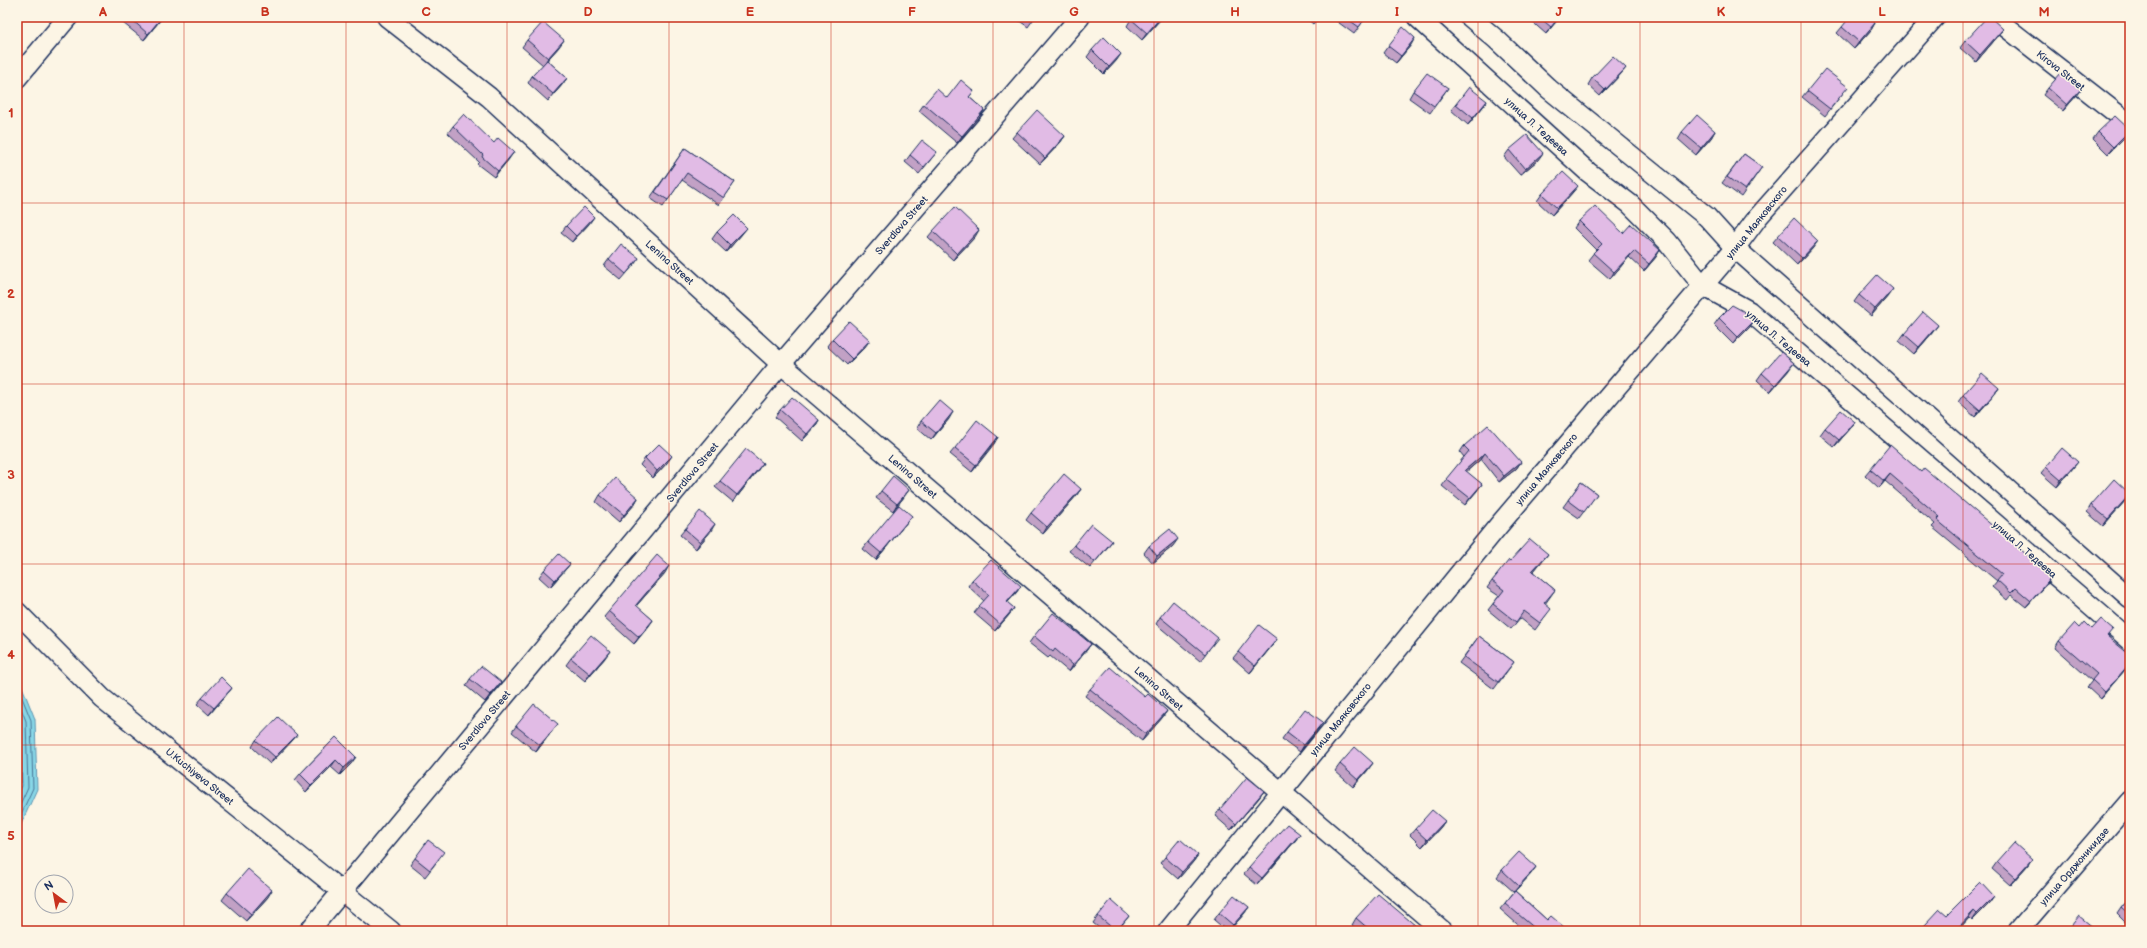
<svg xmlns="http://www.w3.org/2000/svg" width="2147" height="948" font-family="'Balsamiq Sans',sans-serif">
<rect width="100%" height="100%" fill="#fcf5e5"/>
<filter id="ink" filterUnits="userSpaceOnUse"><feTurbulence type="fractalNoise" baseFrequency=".025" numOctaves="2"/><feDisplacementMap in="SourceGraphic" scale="8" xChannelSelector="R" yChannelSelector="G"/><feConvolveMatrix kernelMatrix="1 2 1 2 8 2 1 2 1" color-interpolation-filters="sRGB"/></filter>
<g filter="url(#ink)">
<!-- water -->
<polygon fill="#88d6e6" stroke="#5c93b0" points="17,674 35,719 37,789 17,833"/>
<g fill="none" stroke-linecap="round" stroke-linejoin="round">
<!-- shore -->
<g stroke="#477294" stroke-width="1">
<polyline points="17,685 31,720 33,788 17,823"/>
<polyline points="17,698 26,721 28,787 17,811"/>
<polyline points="17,715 20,723 22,786 17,796"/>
</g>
<defs>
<g id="minor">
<polyline points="387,17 489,97 781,364 1443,931"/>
<polyline points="1417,17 1588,172 1630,204 1667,241 1702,285 1749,311 2130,640"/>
<polyline points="1470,17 1497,40 1549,89 1707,217 1735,248 2130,598"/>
<polyline points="1993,17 2130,124"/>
<polyline points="17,78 68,17"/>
<polyline points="17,612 102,698 391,931"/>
<polyline points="309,931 781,364 1080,17"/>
<polyline points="1168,931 1499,525 1735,248 1758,217 1935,17"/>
<polyline points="2018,931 2130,801"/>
</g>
</defs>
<!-- minor casing -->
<use href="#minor" stroke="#1b2f5e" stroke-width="22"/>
<!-- minor -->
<use href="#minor" stroke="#fcf5e5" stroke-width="19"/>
</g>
<!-- wall -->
<g fill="#c2a1c5" stroke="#1b2f5e">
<polygon points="128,17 163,17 144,40 123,23"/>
<polygon points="1014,17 1035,17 1028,27"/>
<polygon points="1305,17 1319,17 1313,24"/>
<polygon points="1331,17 1366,17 1354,34"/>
<polygon points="1528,17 1559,17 1546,34 1528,18"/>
<polygon points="1131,19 1161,19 1142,40 1127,26"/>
<polygon points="1875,23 1871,30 1854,49 1837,33 1842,27"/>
<polygon points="2003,29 1999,35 1976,62 1960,48 1965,41"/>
<polygon points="527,40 559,47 547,60 567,78 562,85 548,101 528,83 532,76 543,65 522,47"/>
<polygon points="1411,45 1396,63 1383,53 1388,46"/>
<polygon points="1092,50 1117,60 1104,74 1087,57"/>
<polygon points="1621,74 1600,96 1588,85 1592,78"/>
<polygon points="1448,88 1430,113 1409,98 1413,91"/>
<polygon points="2048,88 2076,96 2063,111 2043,95"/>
<polygon points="974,91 969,97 984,110 980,117 957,143 919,111 924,104 947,98"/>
<polygon points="1807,91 1843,93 1825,116 1802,97"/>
<polygon points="1487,101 1482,108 1468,125 1451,110 1456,104"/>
<polygon points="453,126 509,159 494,177 477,164 479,162 448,133"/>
<polygon points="1715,131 1711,138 1696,155 1678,139 1682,132"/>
<polygon points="1017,132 1065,136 1060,143 1040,164 1012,138"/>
<polygon points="2098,132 2125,137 2108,154 2093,139"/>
<polygon points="685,148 735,182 719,205 682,180 663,207 650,198"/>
<polygon points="1509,150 1538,160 1520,175 1504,157"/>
<polygon points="937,152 932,158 919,174 905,162 910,155"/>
<polygon points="1744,154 1762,167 1741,197 1722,183"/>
<polygon points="1573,192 1552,215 1537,201 1542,194"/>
<polygon points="1579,221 1623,233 1660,250 1656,257 1644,271 1629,257 1610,279 1588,260 1596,250 1574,228"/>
<polygon points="589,224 572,242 561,233 566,226"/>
<polygon points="933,231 975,237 953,260 928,237"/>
<polygon points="717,232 742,234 726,252 712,239"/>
<polygon points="1778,236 1813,248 1797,265 1773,242"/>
<polygon points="639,258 634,265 621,280 604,266 609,259"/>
<polygon points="1859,295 1888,296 1871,316 1854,302"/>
<polygon points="1719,318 1754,321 1749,328 1733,344 1714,325"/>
<polygon points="1933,332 1914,354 1899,341 1904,334"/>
<polygon points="832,339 865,347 847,365 827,346"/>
<polygon points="1789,370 1770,392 1757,380 1762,373"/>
<polygon points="1999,388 1994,395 1975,417 1958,402 1963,395"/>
<polygon points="780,410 819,420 815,427 802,441 775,417"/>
<polygon points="949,419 931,440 917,428 921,421"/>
<polygon points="1855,422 1850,429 1834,447 1820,435 1825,428"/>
<polygon points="998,437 972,472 950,454 955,448"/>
<polygon points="1464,446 1521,462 1516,469 1499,482 1481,459 1466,472 1482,484 1465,505 1442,486 1464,457 1460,452"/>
<polygon points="645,458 667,463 653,478 640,465"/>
<polygon points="2046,467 2073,468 2057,487 2041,473"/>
<polygon points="1870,469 1921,472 2052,576 2047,583 2026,607 2011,595 2007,600 1992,587 1997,581 1932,527 1935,524 1885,481 1879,488 1865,475"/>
<polygon points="758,470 733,502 715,487 720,481"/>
<polygon points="1581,482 1597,494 1579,518 1563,507"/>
<polygon points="1081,489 1076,496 1043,534 1026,520 1031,513"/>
<polygon points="881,491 904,497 893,511 876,498"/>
<polygon points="600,495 638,498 634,505 619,522 596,502"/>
<polygon points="2125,501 2103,526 2087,512 2091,505"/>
<polygon points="912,516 907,522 876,560 863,549 868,542"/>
<polygon points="685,529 711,531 696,549 680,535"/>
<polygon points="1112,541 1107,548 1090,568 1069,551 1074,545"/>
<polygon points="1149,546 1173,546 1153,563 1144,553"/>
<polygon points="1548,554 1533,572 1555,590 1545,604 1546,615 1535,630 1520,618 1511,629 1488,610 1499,596 1487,588 1492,581 1510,561"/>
<polygon points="570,564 565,570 550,587 539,577 544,570"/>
<polygon points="665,573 636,606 653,620 634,644 604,617 609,611"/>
<polygon points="972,580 1021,586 1016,593 1007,603 1014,608 1009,615 995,631 974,613 984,601 968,586"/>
<polygon points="1160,617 1213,644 1200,661 1156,624"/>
<polygon points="2080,628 2092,629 2108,636 2130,664 2100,699 2087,687 2092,681 2055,648 2059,641"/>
<polygon points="1034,636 1091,644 1086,651 1069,672 1050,656 1048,658 1029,643"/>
<polygon points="1479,636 1514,662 1494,689 1459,663"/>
<polygon points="1277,639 1250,673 1233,658 1238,652"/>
<polygon points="571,658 605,658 585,681 566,665"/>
<polygon points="470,679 496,689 485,702 466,686"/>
<polygon points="232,688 227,694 209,715 197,704 202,698"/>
<polygon points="1090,689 1145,697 1167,711 1162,718 1142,741 1085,696"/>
<polygon points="1323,722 1300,752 1282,739 1287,732"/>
<polygon points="516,726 553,730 536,752 512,732"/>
<polygon points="297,735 292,741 270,764 252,747 256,740"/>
<polygon points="336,737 351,764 340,775 331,767 306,792 295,780 300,774"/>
<polygon points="1340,764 1368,770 1353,787 1335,771"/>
<polygon points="1264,791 1259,798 1231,830 1215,816 1220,809"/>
<polygon points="1445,821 1440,828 1422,847 1410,835 1415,829"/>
<polygon points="1300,834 1295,841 1257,885 1244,874 1249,867"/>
<polygon points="1198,855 1193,862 1178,879 1160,863 1165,857"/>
<polygon points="415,858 439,859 425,877 410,865"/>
<polygon points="2032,859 2027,866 2010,885 1992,869 1997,862"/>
<polygon points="1502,870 1531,874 1515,891 1547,920 1563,931 1525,931 1500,909 1505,903 1514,892 1497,877"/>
<polygon points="227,893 268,897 246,921 222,900"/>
<polygon points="2130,898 2130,927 2117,914 2121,908"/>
<polygon points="1989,904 1972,921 1969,918 1957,931 1920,931 1925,925 1947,915"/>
<polygon points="1249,907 1244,914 1229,931 1227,931 1214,920 1219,913"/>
<polygon points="1098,916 1124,922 1117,931 1103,931 1093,923"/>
<polygon points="1356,918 1422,931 1359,931 1352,925"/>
</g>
<!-- shaded-wall -->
<g fill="#9e83a0" stroke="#1b2f5e">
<polygon points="162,17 163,17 161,19 144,40 148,34"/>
<polygon points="1161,17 1162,17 1142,40 1147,33"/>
<polygon points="1559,17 1556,22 1546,34 1551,27"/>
<polygon points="1875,23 1871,30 1854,49 1859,42"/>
<polygon points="2003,29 1999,35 1976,62 1980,55"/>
<polygon points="1415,38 1411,45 1396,63 1401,56"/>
<polygon points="564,40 559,47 543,65 548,58"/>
<polygon points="1121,54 1117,60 1104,74 1109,67"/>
<polygon points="1626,68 1621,74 1600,96 1605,90"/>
<polygon points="567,78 562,85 548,101 553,94"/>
<polygon points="2081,89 2076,96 2063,111 2067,105"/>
<polygon points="1487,101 1482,108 1468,125 1473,118"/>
<polygon points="984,110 980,117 957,143 962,136"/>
<polygon points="2130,130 2125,137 2108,154 2113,147"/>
<polygon points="1715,131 1711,138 1696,155 1701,148"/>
<polygon points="1065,136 1060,143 1040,164 1045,158"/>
<polygon points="514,152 509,159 494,177 498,171"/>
<polygon points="1543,153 1538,160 1520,175 1525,169"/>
<polygon points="1578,186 1573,192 1552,215 1557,208"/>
<polygon points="594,217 589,224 572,242 576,236"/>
<polygon points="747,228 742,234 726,252 730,245"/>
<polygon points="979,230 975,237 953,260 957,254"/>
<polygon points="1818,241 1813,248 1797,265 1802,258"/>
<polygon points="1660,250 1656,257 1644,271 1649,264"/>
<polygon points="1634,251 1629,257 1610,279 1614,272"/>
<polygon points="1893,289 1888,296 1871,316 1875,309"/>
<polygon points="1754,321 1749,328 1733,344 1738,337"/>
<polygon points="1938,325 1933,332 1914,354 1919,347"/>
<polygon points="870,340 865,347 847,365 852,359"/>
<polygon points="1794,363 1789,370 1770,392 1775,385"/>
<polygon points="1999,388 1994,395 1975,417 1980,410"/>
<polygon points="953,412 949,419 931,440 936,433"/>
<polygon points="819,420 815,427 802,441 807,434"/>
<polygon points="1855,422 1850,429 1834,447 1839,440"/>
<polygon points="998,437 994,444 972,472 976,465"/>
<polygon points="1485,453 1481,459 1460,477 1465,470"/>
<polygon points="672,456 667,463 653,478 657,471"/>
<polygon points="1521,462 1516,469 1499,482 1504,476"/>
<polygon points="2078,462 2073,468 2057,487 2061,480"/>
<polygon points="763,463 758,470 733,502 737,495"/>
<polygon points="1890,474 1885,481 1879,488 1884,481"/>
<polygon points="1482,484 1477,491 1465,505 1470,498"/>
<polygon points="1081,489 1076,496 1043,534 1047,527"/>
<polygon points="909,490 904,497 893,511 897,504"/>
<polygon points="2130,494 2125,501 2103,526 2108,519"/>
<polygon points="638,498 634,505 619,522 624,515"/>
<polygon points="912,516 907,522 876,560 881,553"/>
<polygon points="715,524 711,531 696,549 700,542"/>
<polygon points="1178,539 1173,546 1153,563 1157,556"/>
<polygon points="1548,554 1528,578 1532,571"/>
<polygon points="570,564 565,570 550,587 555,580"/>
<polygon points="669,566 665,573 631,612 636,605"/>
<polygon points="2052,576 2047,583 2026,607 2031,601"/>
<polygon points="1021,586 1016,593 1002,609 1007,602"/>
<polygon points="1014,608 1009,615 995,631 1000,624"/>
<polygon points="653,620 649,626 634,644 639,637"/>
<polygon points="1277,639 1272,646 1250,673 1255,666"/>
<polygon points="1091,644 1086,651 1069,672 1073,665"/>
<polygon points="610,651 605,658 585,681 590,674"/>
<polygon points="2130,663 2130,664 2100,699 2105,692"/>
<polygon points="501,682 496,689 485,702 490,695"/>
<polygon points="232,688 227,694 209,715 214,708"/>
<polygon points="1167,711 1162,718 1142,741 1146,734"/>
<polygon points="1323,722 1318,729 1300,752 1304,745"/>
<polygon points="558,724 553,730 536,752 540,745"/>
<polygon points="297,735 292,741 270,764 275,757"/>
<polygon points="356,757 351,764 340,775 344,768"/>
<polygon points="336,760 331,767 306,792 311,785"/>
<polygon points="1373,763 1368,770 1353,787 1358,780"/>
<polygon points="1264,791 1259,798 1231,830 1236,824"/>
<polygon points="1445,821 1440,828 1422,847 1427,840"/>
<polygon points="1300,834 1295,841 1257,885 1262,878"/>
<polygon points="1198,855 1193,862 1178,879 1182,872"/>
<polygon points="2032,859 2027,866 2010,885 2015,878"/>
<polygon points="1536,867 1531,874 1514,892 1519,886"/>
<polygon points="272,890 268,897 246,921 251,914"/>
<polygon points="1994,897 1989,904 1972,921 1977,914"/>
<polygon points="1249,907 1244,914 1229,931 1233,925"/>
<polygon points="1974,911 1969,918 1957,931 1955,931"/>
<polygon points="1129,916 1117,931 1116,931"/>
</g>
<!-- building -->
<g fill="#e1bbe5" stroke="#1b2f5e">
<polygon points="129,17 162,17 148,34"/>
<polygon points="1028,17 1035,17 1032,20"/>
<polygon points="1134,17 1161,17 1147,33 1131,19"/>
<polygon points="1345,17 1366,17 1359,27"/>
<polygon points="1539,17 1559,17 1551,27"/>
<polygon points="1850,17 1868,17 1875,23 1859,42 1842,27"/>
<polygon points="1987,17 1990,17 2003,29 1980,55 1965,41"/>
<polygon points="543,22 564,40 548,58 527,40"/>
<polygon points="1403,27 1415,38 1401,56 1388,46"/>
<polygon points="1104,37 1121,54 1109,67 1092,50"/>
<polygon points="1613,56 1626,68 1605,90 1592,78"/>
<polygon points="547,60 567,78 553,94 532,76"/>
<polygon points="1825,69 1848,87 1830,109 1807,91"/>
<polygon points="1427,73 1448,88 1434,106 1413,91"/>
<polygon points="2061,73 2081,89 2067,105 2048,88"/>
<polygon points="961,80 974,91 969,97 984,110 962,136 924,104 937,89 947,98"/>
<polygon points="1469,87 1487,101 1473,118 1456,104"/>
<polygon points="1037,110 1065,136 1045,158 1017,132"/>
<polygon points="464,114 494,143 498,138 514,152 498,171 482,157 483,155 453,126"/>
<polygon points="1697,115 1715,131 1701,148 1682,132"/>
<polygon points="2115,116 2130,130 2113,147 2098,132"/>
<polygon points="1527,135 1543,153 1525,169 1509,150"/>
<polygon points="922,140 937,152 924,167 910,155"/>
<polygon points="685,148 735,182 724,198 687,173 668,200 655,192"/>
<polygon points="1744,154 1762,167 1745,190 1727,177"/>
<polygon points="1563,172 1578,186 1557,208 1542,194"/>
<polygon points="1595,206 1623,233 1631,224 1660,250 1649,264 1634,251 1614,272 1593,253 1602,244 1579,221"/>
<polygon points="584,207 594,217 576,236 566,226"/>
<polygon points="955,207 979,230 957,254 933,231"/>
<polygon points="734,215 747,228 730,245 717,232"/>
<polygon points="1794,218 1818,241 1802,258 1778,236"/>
<polygon points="621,244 639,258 626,274 609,259"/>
<polygon points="1877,275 1893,289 1875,309 1859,295"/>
<polygon points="1732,305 1743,311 1754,321 1738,337 1719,318"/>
<polygon points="1923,312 1938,325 1919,347 1904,334"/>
<polygon points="849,321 870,340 852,359 832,339"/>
<polygon points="1781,352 1794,363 1775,385 1762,373"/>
<polygon points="1982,373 1999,388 1980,410 1963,395"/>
<polygon points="792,397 819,420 807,434 780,410"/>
<polygon points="939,400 953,412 936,433 921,421"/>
<polygon points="1841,410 1855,422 1839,440 1825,428"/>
<polygon points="977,420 998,437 976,465 955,448"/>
<polygon points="1488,425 1521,462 1504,476 1485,453 1465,470 1482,484 1470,498 1446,479 1469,451 1464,446"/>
<polygon points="659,444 672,456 657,471 645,458"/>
<polygon points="1890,445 1921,472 1924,468 2052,576 2031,601 2016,588 2011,593 1997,580 2002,574 1937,520 1940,517 1890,474 1884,481 1870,469"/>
<polygon points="2062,448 2078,462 2061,480 2046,467"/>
<polygon points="746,449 763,463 737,495 720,481"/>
<polygon points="1064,474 1081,489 1047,527 1031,513"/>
<polygon points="893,476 909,490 897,504 881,491"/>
<polygon points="615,478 638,498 624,515 600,495"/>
<polygon points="2114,479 2130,494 2108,519 2091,505"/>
<polygon points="1581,482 1597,494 1584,512 1568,500"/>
<polygon points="899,505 912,516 881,553 868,542"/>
<polygon points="700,511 715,524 700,542 685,529"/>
<polygon points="1091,524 1112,541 1095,562 1074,545"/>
<polygon points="1170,529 1178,539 1157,556 1149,546"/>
<polygon points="1530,539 1548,554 1532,571 1555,590 1544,603 1551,609 1540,623 1524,611 1516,622 1493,604 1504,590 1492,581 1509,560 1510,561"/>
<polygon points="559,554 570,564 555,580 544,570"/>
<polygon points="657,555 669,566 636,605 653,620 639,637 609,611"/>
<polygon points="991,560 1021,586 1007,602 1014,608 1000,624 979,606 989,595 972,580"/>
<polygon points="1173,601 1218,638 1205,654 1160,617"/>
<polygon points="1053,613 1091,644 1073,665 1055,649 1053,652 1034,636"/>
<polygon points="2101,619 2113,629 2107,636 2130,655 2130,663 2105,692 2092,680 2097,674 2059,641 2075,623 2080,628 2085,622 2092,629"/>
<polygon points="1259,625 1277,639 1255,666 1238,652"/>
<polygon points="591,635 610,651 590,674 571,658"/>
<polygon points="1479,636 1514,662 1498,682 1464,657"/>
<polygon points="481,666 501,682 490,695 470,679"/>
<polygon points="1110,667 1145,697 1148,694 1167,711 1146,734 1090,689"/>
<polygon points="221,677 232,688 214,708 202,698"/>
<polygon points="534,704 558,724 540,745 516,726"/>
<polygon points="1305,709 1323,722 1304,745 1287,732"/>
<polygon points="278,717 297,735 275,757 256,740"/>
<polygon points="336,737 356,757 344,768 336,760 311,785 300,774"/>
<polygon points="1355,747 1373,763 1358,780 1340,764"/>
<polygon points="1247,777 1264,791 1236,824 1220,809"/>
<polygon points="1432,810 1445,821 1427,840 1415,829"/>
<polygon points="1287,824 1300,834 1262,878 1249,867"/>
<polygon points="1180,839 1198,855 1182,872 1165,857"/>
<polygon points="428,840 444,852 430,870 415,858"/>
<polygon points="2014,843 2032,859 2015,878 1997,862"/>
<polygon points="1519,852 1536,867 1519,886 1502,870"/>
<polygon points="248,869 272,890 251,914 227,893"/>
<polygon points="1980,882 1994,897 1977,914 1974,911 1955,931 1931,931 1925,925 1940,909 1947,915"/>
<polygon points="1515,891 1547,920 1551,916 1565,928 1563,931 1538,931 1505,903"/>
<polygon points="1378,894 1422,931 1371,931 1356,918"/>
<polygon points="1234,895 1249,907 1233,925 1219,913"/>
<polygon points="2130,898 2130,916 2121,908"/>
<polygon points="1111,900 1129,916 1116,931 1098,916"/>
<polygon points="2079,916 2094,928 2091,931 2067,931"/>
</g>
</g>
<!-- grid -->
<path fill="none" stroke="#c8321e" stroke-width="1" stroke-opacity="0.55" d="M184 17V931M346 17V931M507 17V931M669 17V931M831 17V931M993 17V931M1154 17V931M1316 17V931M1478 17V931M1640 17V931M1801 17V931M1963 17V931M17 203H2130M17 384H2130M17 564H2130M17 745H2130"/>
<g text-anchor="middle" stroke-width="3" stroke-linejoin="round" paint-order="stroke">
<!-- street labels -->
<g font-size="10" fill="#1b2f5e" stroke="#fcf5e5">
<text transform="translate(2061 70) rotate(38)" y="4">Kirova Street</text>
<text transform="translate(1537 126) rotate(42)" y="4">улица Л. Тедеева</text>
<text transform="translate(1756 222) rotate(-51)" y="4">улица Маяковского</text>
<text transform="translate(901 225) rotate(-49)" y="4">Sverdlova Street</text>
<text transform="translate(670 262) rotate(42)" y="4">Lenina Street</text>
<text transform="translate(1779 338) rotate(40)" y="4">улица Л. Тедеева</text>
<text transform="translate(1546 469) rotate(-50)" y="4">улица Маяковского</text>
<text transform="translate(692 472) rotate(-50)" y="4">Sverdlova Street</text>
<text transform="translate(913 476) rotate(41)" y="4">Lenina Street</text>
<text transform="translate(2025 549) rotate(41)" y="4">улица Л. Тедеева</text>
<text transform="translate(1159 688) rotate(41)" y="4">Lenina Street</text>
<text transform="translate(1340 719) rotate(-51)" y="4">улица Маяковского</text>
<text transform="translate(484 720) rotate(-50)" y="4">Sverdlova Street</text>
<text transform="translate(200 776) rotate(39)" y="4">U.Kuchiyeva Street</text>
<text transform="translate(2074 866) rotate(-49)" y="4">улица Орджоникидзе</text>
</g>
</g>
<!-- margin -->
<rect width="2147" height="948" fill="none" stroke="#fcf5e5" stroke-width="44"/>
<!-- north arrow -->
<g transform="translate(54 894) rotate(328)"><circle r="19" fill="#fcf5e5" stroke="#a2a6af"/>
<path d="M0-3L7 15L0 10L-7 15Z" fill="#c8321e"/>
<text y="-6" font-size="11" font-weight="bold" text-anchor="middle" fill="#1b2f5e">N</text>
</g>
<rect x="22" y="22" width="2103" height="904" fill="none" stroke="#c8321e" stroke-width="1.5"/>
<g font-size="13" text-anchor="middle" font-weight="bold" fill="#c8321e">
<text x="103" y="16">A</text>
<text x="265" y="16">B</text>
<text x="426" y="16">C</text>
<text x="588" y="16">D</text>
<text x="750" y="16">E</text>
<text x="912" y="16">F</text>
<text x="1074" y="16">G</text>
<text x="1235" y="16">H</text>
<text x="1397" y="16">I</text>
<text x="1559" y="16">J</text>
<text x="1721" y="16">K</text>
<text x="1882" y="16">L</text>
<text x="2044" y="16">M</text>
<text x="11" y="117">1</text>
<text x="11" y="298">2</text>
<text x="11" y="479">3</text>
<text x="11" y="659">4</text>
<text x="11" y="840">5</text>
</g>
</svg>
